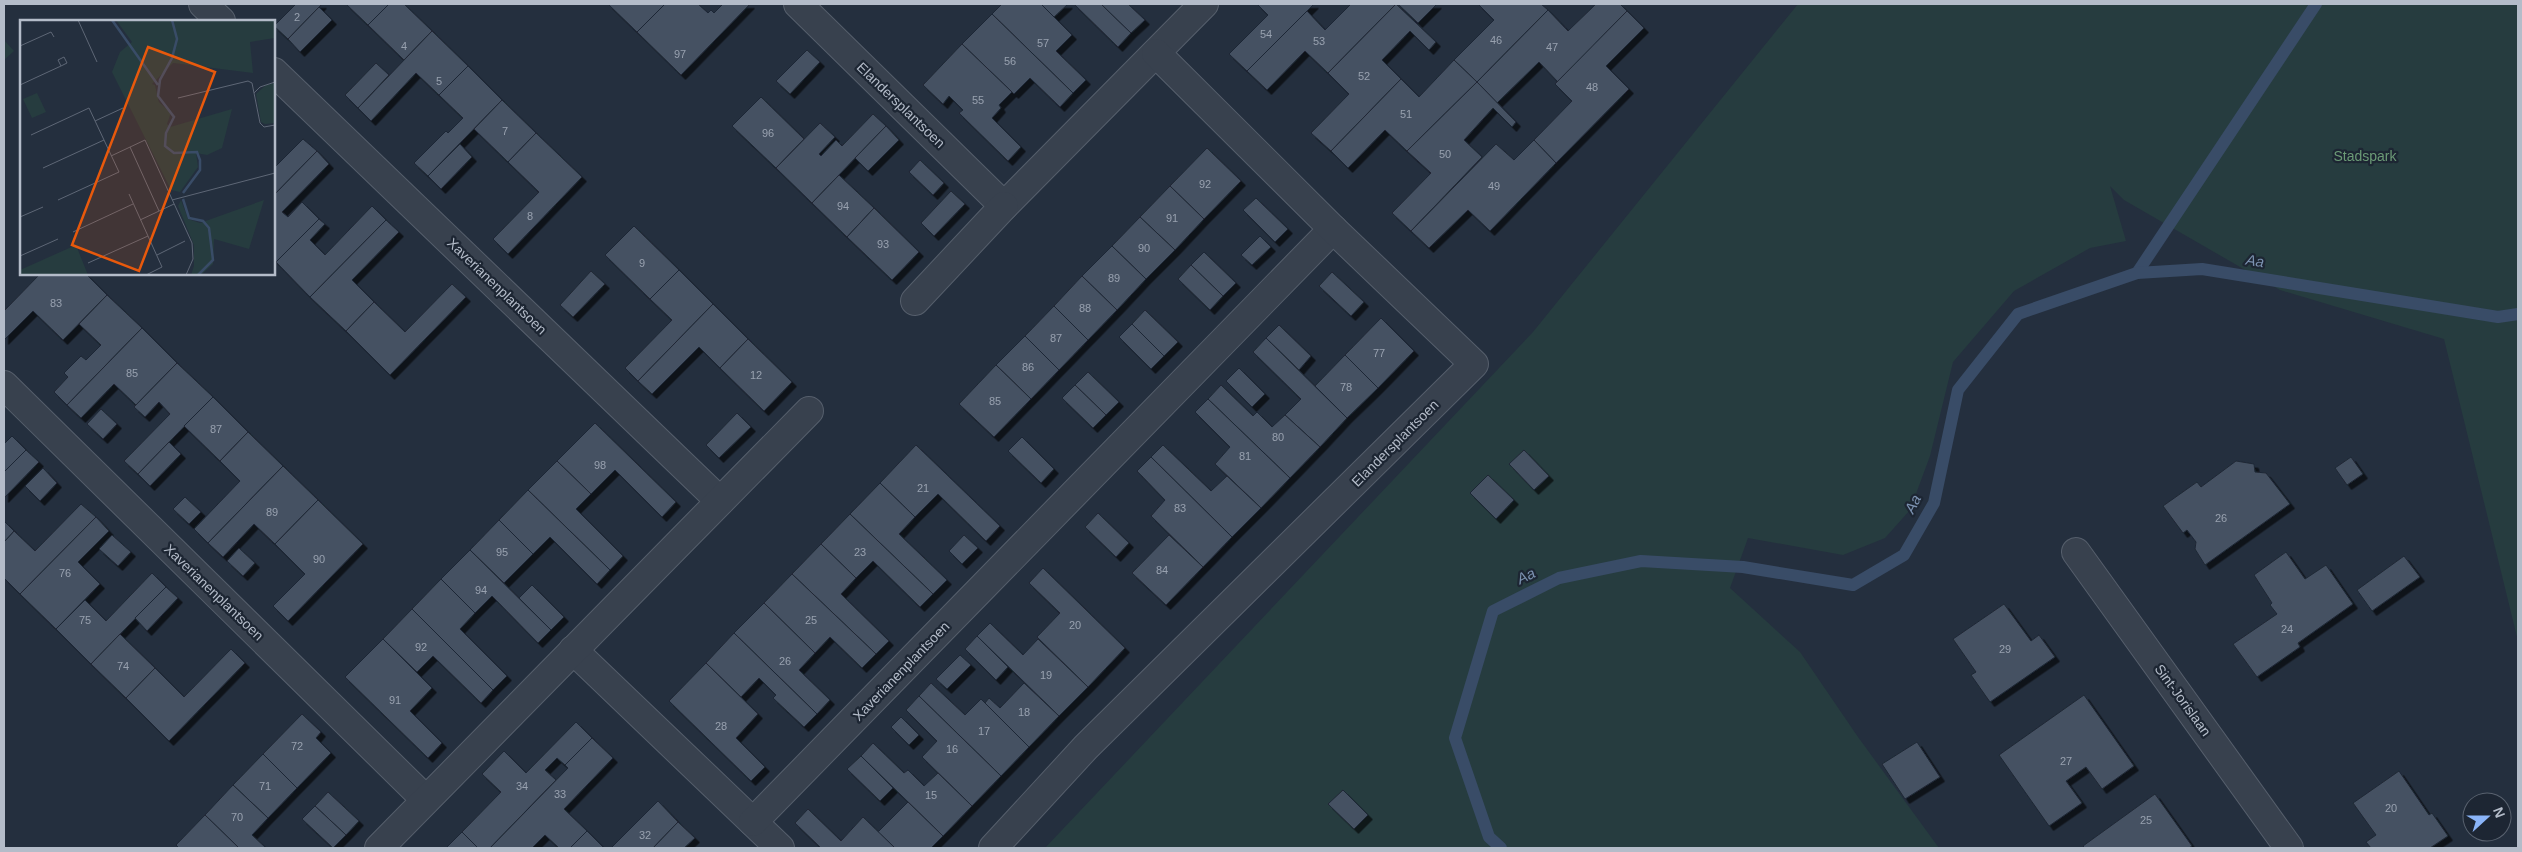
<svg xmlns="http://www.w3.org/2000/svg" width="2522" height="852" font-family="Arial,sans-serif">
<defs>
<filter id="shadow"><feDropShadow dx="4.5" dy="4.5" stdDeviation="0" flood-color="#0009"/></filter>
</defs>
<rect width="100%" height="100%" fill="#242f3e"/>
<!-- green -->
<g fill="#263c3f">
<polygon points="1798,4 2518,4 2518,641 2444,339 2280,290 2124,200 2110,186 2126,241 2090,248 2014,291 1953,362 1930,456 1910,510 1885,538 1843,555 1748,538 1730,588 1800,652 1858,737 1939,848 1045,848 1533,332"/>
<polygon points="4,40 14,51 4,60"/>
</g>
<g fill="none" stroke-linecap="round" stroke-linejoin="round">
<!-- stream -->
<g stroke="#394c67" stroke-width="12">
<polyline points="2137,273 2316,4"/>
<polyline points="1501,848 1489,837 1455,738 1493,611 1559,578 1641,561 1743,567 1853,585 1904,555 1934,503 1958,390 2018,314 2137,273 2202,269 2498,317 2518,314"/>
</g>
</g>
<!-- building -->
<g fill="#455162" stroke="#1f2835" filter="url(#shadow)">
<polygon points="296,4 322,4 288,39 274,26"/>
<polygon points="346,4 389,4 368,25"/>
<polygon points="389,4 404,4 432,31 404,60 368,25"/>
<polygon points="608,4 665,4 637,32"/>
<polygon points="665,4 698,4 708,13 711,10 714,13 723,4 750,4 681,75 637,32"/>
<polygon points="1002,4 1041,4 1072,35 1056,51 1086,80 1073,93 992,14"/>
<polygon points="1041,4 1068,4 1054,17"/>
<polygon points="1074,4 1101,4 1131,33 1118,47"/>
<polygon points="1101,4 1128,4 1145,20 1131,33"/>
<polygon points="1257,4 1314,4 1247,71 1229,54 1268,15"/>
<polygon points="1351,4 1396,4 1328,73 1305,51 1267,90 1247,71 1307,11 1325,30"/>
<polygon points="1396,4 1436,42 1429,50 1410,31 1382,60 1401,79 1331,151 1311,133 1349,94 1328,73"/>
<polygon points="1398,4 1437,4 1418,23"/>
<polygon points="1478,4 1541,4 1548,10 1477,82 1454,60 1494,20"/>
<polygon points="1596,4 1620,4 1627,11 1558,82 1539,62 1497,103 1477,82 1548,10 1568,31"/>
<polygon points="319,7 332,20 300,52 288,39"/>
<polygon points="1627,11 1644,28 1606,66 1629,89 1556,163 1534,140 1572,101 1555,84"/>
<polygon points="992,14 1073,93 1060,107 1030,78 1014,94 962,44"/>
<polygon points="432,31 468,66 439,95 416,73 371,121 358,108"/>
<polygon points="962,44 1012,92 999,105 1001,108 992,118 1021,147 1008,161 959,113 963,110 949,96 943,104 923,85"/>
<polygon points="807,50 820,62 790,94 776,81"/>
<polygon points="1454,60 1477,82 1407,151 1385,130 1348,168 1331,151 1401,79 1419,97"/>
<polygon points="376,63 389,75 358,108 345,95"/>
<polygon points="468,66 502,100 428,176 414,163 446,131 448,133 463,118 439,95"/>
<polygon points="1477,82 1516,122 1512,127 1493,108 1464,140 1482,157 1411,231 1392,213 1431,173 1407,151"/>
<polygon points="761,97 804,139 776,168 732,126"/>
<polygon points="502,100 536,133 508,162 474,129"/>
<polygon points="873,114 886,126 812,203 776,168 820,123 835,137 819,154 821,156 836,140 842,146"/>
<polygon points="886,126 899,140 868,171 855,158"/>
<polygon points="536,133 582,177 508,254 493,239 539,192 508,162"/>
<polygon points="303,139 317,151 274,195 274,168"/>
<polygon points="1534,140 1556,163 1490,231 1468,210 1429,248 1411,231 1496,144 1514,160"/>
<polygon points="460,144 472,157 441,189 428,176"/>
<polygon points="1207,148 1241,181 1204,219 1170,186"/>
<polygon points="317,151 329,164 282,212 288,217 302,202 319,219 276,262 274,260 274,195"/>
<polygon points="920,160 944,183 933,195 909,172"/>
<polygon points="839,175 874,208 847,237 812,203"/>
<polygon points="1170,186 1204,219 1175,250 1140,217"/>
<polygon points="951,191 965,204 934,236 921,223"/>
<polygon points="1256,198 1288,229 1275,242 1243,210"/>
<polygon points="372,206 386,220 310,297 276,262 319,219 325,224 310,240 325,255"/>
<polygon points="874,208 919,252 892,280 847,237"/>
<polygon points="1140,217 1175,250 1146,279 1112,246"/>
<polygon points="386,220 399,232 352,280 374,302 346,331 310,297"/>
<polygon points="634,226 679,270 650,299 605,255"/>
<polygon points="1260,236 1271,247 1252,265 1241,255"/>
<polygon points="1112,246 1146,279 1117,310 1082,276"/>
<polygon points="1204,252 1236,283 1223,296 1191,265"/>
<polygon points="1191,265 1223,296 1210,310 1178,279"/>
<polygon points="679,270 713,304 638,381 625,368 672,320 650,299"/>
<polygon points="591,271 605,284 573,317 560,305"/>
<polygon points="1332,272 1364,302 1351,316 1319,286"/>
<polygon points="40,274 86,274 107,295 63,340 33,311 4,340 4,311"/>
<polygon points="1082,276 1117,310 1088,340 1054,306"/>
<polygon points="452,284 466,297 390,375 346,331 374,302 405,332"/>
<polygon points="107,295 142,328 67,405 54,392 68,377 64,373 81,356 86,360 101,345 79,324"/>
<polygon points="713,304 748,339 720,368 699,347 652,394 638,381"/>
<polygon points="1054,306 1088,340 1059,370 1025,336"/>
<polygon points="1145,310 1178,342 1164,356 1132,324"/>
<polygon points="1381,318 1414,351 1378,388 1345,355"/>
<polygon points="1132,324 1164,356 1151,369 1119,337"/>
<polygon points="1279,325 1311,356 1299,370 1266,338"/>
<polygon points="142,328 177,363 136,405 114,384 81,418 67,405"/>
<polygon points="1025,336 1059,370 1031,399 996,365"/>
<polygon points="1266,338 1347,418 1320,447 1285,415 1301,399 1253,352"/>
<polygon points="748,339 792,382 764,411 720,368"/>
<polygon points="1345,355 1378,388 1347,418 1315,386"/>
<polygon points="177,363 213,397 138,474 124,461 170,414 159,402 145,417 134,407"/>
<polygon points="996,365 1031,399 994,437 959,404"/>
<polygon points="1239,368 1265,394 1252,407 1226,381"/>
<polygon points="1088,372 1119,402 1106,415 1075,385"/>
<polygon points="1075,385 1106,415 1093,428 1062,398"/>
<polygon points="1221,385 1253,416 1257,412 1272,427 1285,415 1320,447 1290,478 1208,399"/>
<polygon points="213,397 248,432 220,461 184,426"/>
<polygon points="1208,399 1290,478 1261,508 1215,464 1230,447 1195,412"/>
<polygon points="101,409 117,424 103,439 87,424"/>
<polygon points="737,413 751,427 719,458 706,445"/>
<polygon points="595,423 676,502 662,517 615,470 591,494 557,461"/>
<polygon points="248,432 283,466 208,543 194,529 240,481 220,461"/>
<polygon points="12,436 26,450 4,472 4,444"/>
<polygon points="1022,437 1054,469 1041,483 1008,451"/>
<polygon points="169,442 181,454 150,486 138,474"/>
<polygon points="916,445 1000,526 986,541 938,494 915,517 880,483"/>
<polygon points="1163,445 1211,491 1227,476 1261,508 1232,537 1151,457"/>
<polygon points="26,450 39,462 4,498 4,472"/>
<polygon points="1524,450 1549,476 1534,490 1509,464"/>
<polygon points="1151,457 1232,537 1203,567 1151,516 1165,500 1137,471"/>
<polygon points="2351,457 2363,474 2347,485 2335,468"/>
<polygon points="557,461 591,494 576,509 623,556 610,570 528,490"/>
<polygon points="2236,461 2254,464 2255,472 2266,473 2290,504 2205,565 2195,549 2196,542 2187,530 2183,533 2163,506 2197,482 2201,487"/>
<polygon points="283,466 318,500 275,544 254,524 223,557 208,543"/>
<polygon points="43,468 57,483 40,501 25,486"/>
<polygon points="1488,475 1514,500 1496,519 1470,493"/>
<polygon points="880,483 915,517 899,534 947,580 933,594 850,514"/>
<polygon points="528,490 610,570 597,584 550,537 533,554 499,520"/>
<polygon points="185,497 201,512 189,524 173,509"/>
<polygon points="318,500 363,544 288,621 273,606 305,574 275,544"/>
<polygon points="81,504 96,517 20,594 4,578 4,542 14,531 35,551"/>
<polygon points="1098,513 1129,543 1116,557 1085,527"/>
<polygon points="850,514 933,594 920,607 873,561 856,578 821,544"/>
<polygon points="96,517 109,531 78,562 100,584 56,629 20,594"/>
<polygon points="499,520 533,554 504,583 470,550"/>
<polygon points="4,521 14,531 4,542"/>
<polygon points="112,535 131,552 118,566 99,549"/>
<polygon points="964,535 978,548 962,564 949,551"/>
<polygon points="1169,535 1203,567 1166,605 1132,573"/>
<polygon points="821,544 856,578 841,594 889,641 876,654 792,574"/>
<polygon points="239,548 255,563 243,576 227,561"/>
<polygon points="470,550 551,630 538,643 492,596 475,613 441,579"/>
<polygon points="2286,552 2305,579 2326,565 2353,604 2298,643 2300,647 2257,677 2233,644 2277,614 2270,605 2272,603 2254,575"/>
<polygon points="2404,556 2420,577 2372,611 2357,590"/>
<polygon points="1043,568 1125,648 1088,687 1037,637 1060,613 1029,583"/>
<polygon points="152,573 166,587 91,664 56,629 85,600 106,621"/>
<polygon points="792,574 876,654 862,668 830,637 815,653 764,603"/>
<polygon points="441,579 475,613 460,629 507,676 493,690 412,609"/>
<polygon points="532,585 564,617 551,630 519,598"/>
<polygon points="166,587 178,598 147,631 135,618"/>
<polygon points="764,603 815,653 799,670 830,700 817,714 734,633"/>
<polygon points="2004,604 2031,641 2039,635 2055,657 1990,702 1971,675 1976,672 1953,639"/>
<polygon points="412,609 493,690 481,703 433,656 417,672 383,639"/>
<polygon points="990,623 1023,655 1038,639 1088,687 1059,716 977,636"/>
<polygon points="734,633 817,714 804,727 773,698 776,695 759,678 741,697 706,663"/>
<polygon points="120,634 155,668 126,698 91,664"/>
<polygon points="977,636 1008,667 996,680 965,649"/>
<polygon points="383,639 432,688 410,711 442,743 428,758 345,677"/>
<polygon points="231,649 245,663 169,741 126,698 155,668 184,697"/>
<polygon points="960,655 971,665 947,689 936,679"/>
<polygon points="706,663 758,714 736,738 765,767 751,781 669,701"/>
<polygon points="931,683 965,715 981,699 1029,747 1001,776 919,696"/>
<polygon points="1024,683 1059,716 1029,747 985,703 989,698 1000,708"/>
<polygon points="2084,695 2134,766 2102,789 2086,767 2066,781 2082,803 2049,826 1999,755"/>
<polygon points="919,696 1001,776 972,806 922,757 937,741 906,710"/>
<polygon points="302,714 321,732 316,738 331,753 297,788 263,754"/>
<polygon points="901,717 919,735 909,745 891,727"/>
<polygon points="576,722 592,738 565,765 557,758 545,770 556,780 490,848 478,848 462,832 501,792 482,774 504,751 526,773"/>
<polygon points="592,738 613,758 564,809 587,831 570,848 559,848 545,835 532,848 490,848 568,768 565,765"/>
<polygon points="1917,742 1940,777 1905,799 1882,764"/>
<polygon points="873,743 904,773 908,770 924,786 938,773 972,806 943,836 861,756"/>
<polygon points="263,754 297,788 268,818 233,785"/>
<polygon points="861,756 893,788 880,801 847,769"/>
<polygon points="2399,771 2429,815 2432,813 2448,836 2430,848 2371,848 2366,842 2376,835 2353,803"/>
<polygon points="233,785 268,818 252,835 266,848 239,848 205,815"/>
<polygon points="1343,790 1368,815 1354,829 1328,804"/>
<polygon points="328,792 359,821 346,835 315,806"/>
<polygon points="2155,794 2192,846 2189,848 2085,848 2083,846"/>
<polygon points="658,801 678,822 653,848 611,848"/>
<polygon points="908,802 943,836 931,848 895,848 878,832"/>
<polygon points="315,806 346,835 333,848 302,819"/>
<polygon points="808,809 841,841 863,817 895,848 821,848 795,823"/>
<polygon points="205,815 239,848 179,848 176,845"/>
<polygon points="678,822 695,838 684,848 653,848"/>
<polygon points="587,831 604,848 570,848"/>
<polygon points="462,832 478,848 446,848"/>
</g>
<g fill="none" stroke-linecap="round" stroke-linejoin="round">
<defs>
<g id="minor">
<polyline points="203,4 221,21"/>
<polyline points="798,4 1004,206 1204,4"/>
<polyline points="274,72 720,501"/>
<polyline points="915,301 1004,206"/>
<polyline points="4,385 425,799"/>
<polyline points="2076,552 2289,848"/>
<polyline points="573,650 780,848"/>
<polyline points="753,822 1333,229"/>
<polyline points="379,848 809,411"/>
<polyline points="993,848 1086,747 1474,364 1333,229 1156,53"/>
</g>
</defs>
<!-- minor casing -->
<use href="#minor" stroke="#565f6c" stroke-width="30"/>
<!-- minor -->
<use href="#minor" stroke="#38414e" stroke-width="28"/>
</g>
<g text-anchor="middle" stroke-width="4.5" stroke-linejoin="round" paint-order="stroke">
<!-- number labels -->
<g font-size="11" fill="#98a1af">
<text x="297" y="21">2</text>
<text x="1266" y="38">54</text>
<text x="1496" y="44">46</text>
<text x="1319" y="45">53</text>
<text x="1043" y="47">57</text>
<text x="404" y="50">4</text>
<text x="1552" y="51">47</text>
<text x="680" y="58">97</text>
<text x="1010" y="65">56</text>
<text x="1364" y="80">52</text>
<text x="439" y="85">5</text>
<text x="1592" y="91">48</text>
<text x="978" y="104">55</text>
<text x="1406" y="118">51</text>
<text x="505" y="135">7</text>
<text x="768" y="137">96</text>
<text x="1445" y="158">50</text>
<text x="1205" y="188">92</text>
<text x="1494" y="190">49</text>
<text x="843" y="210">94</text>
<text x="530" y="220">8</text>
<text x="1172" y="222">91</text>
<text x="883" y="248">93</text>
<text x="1144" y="252">90</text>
<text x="642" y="267">9</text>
<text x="1114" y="282">89</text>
<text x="56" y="307">83</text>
<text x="1085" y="312">88</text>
<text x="1056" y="342">87</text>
<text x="1379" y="357">77</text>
<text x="1028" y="371">86</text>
<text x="132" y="377">85</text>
<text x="756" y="379">12</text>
<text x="1346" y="391">78</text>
<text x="995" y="405">85</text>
<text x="216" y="433">87</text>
<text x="1278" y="441">80</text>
<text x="1245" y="460">81</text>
<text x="600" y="469">98</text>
<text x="923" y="492">21</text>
<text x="1180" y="512">83</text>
<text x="272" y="516">89</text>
<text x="2221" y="522">26</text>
<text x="502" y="556">95</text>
<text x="860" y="556">23</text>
<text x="319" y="563">90</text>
<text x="1162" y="574">84</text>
<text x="65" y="577">76</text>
<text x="481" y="594">94</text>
<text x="85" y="624">75</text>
<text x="811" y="624">25</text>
<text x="1075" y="629">20</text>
<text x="2287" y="633">24</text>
<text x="421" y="651">92</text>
<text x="2005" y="653">29</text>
<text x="785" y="665">26</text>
<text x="123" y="670">74</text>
<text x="1046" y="679">19</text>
<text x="395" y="704">91</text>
<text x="1024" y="716">18</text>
<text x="721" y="730">28</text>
<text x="984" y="735">17</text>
<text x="297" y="750">72</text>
<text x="952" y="753">16</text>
<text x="2066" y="765">27</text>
<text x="265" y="790">71</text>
<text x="522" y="790">34</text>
<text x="560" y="798">33</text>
<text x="931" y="799">15</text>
<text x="2391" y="812">20</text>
<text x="237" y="821">70</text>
<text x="2146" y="824">25</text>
<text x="645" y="839">32</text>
</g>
<!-- street labels -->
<g font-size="14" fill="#b4bcc9" stroke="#1d2633">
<text transform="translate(901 105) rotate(44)" y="5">Elandersplantsoen</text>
<text transform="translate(497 286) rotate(44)" y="5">Xaverianenplantsoen</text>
<text transform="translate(1395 443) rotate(-45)" y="5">Elandersplantsoen</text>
<text transform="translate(214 592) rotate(44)" y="5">Xaverianenplantsoen</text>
<text transform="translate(901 671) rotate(-46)" y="5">Xaverianenplantsoen</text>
<text transform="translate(2183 700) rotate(54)" y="5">Sint-Jorislaan</text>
</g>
<!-- park labels -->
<g font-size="14" fill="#6b9a76" stroke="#1d2633">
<text x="2365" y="161">Stadspark</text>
</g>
<!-- water labels -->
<g font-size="15" font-style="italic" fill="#7c92b1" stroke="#1d2633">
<text transform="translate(2255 261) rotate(9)" y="5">Aa</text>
<text transform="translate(1913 504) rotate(-63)" y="5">Aa</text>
<text transform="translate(1526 576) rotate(-26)" y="5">Aa</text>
</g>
</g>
<!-- overview -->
<g transform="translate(20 20)">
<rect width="255" height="255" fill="#242f3e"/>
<path d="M96 0H255V18L230 22 233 53 153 43 132 64 135 65 139 82 151 93 147 104 150 107 212 89 202 128 187 135 176 133 178 147 160 172 151 170 92 52 100 32 112 22ZM255 63V103L245 104 241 102 236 74 246 65ZM17 73 26 92 12 98 3 79ZM161 180 168 199 180 203 244 180 229 229 194 219 193 244 181 255H171L174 246V225L158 186ZM56 225 68 255H0V250Z" fill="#263c3f"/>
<path fill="none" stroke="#394c67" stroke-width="2.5" d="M92 0 138 65M152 0 157 19 152 38 140 60 138 76 154 97 146 113 145 126 154 133 177 132 180 140V150L163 173M163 179 169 198 183 201 189 208 193 240 178 255"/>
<path fill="none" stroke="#5e6776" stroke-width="1" d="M58 0 77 42M0 26 31 12 34 17M0 65 15 58 41 46 47 43 44 37 38 40 41 46M234 73 240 67 255 62M158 78 228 61 232 63 240 103 244 107 255 105M75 101 103 88M11 115 69 88 99 152 38 180M110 127 139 191M91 136 125 120 172 223 173 239 166 255M23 148 84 120M109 174 142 247 126 255M152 180 255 153M0 197 23 187M120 200 154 184M53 212 113 184M137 235 165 221M0 236 38 219M68 243 128 216"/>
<path fill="#e8590c" fill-opacity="0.15" stroke="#e8590c" stroke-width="2.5" d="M128 27 195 52 119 251 52 225Z"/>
<rect width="255" height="255" fill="none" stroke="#b4bcc9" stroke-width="2.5"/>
</g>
<!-- border -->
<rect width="2522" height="852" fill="none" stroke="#b4bcc9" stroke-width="10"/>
<!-- north arrow -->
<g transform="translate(2487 817) rotate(69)"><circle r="24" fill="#1d2633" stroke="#59626f"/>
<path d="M0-4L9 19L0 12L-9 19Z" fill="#8ab4f8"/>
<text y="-8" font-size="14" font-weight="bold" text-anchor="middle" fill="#b4bcc9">N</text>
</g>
</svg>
